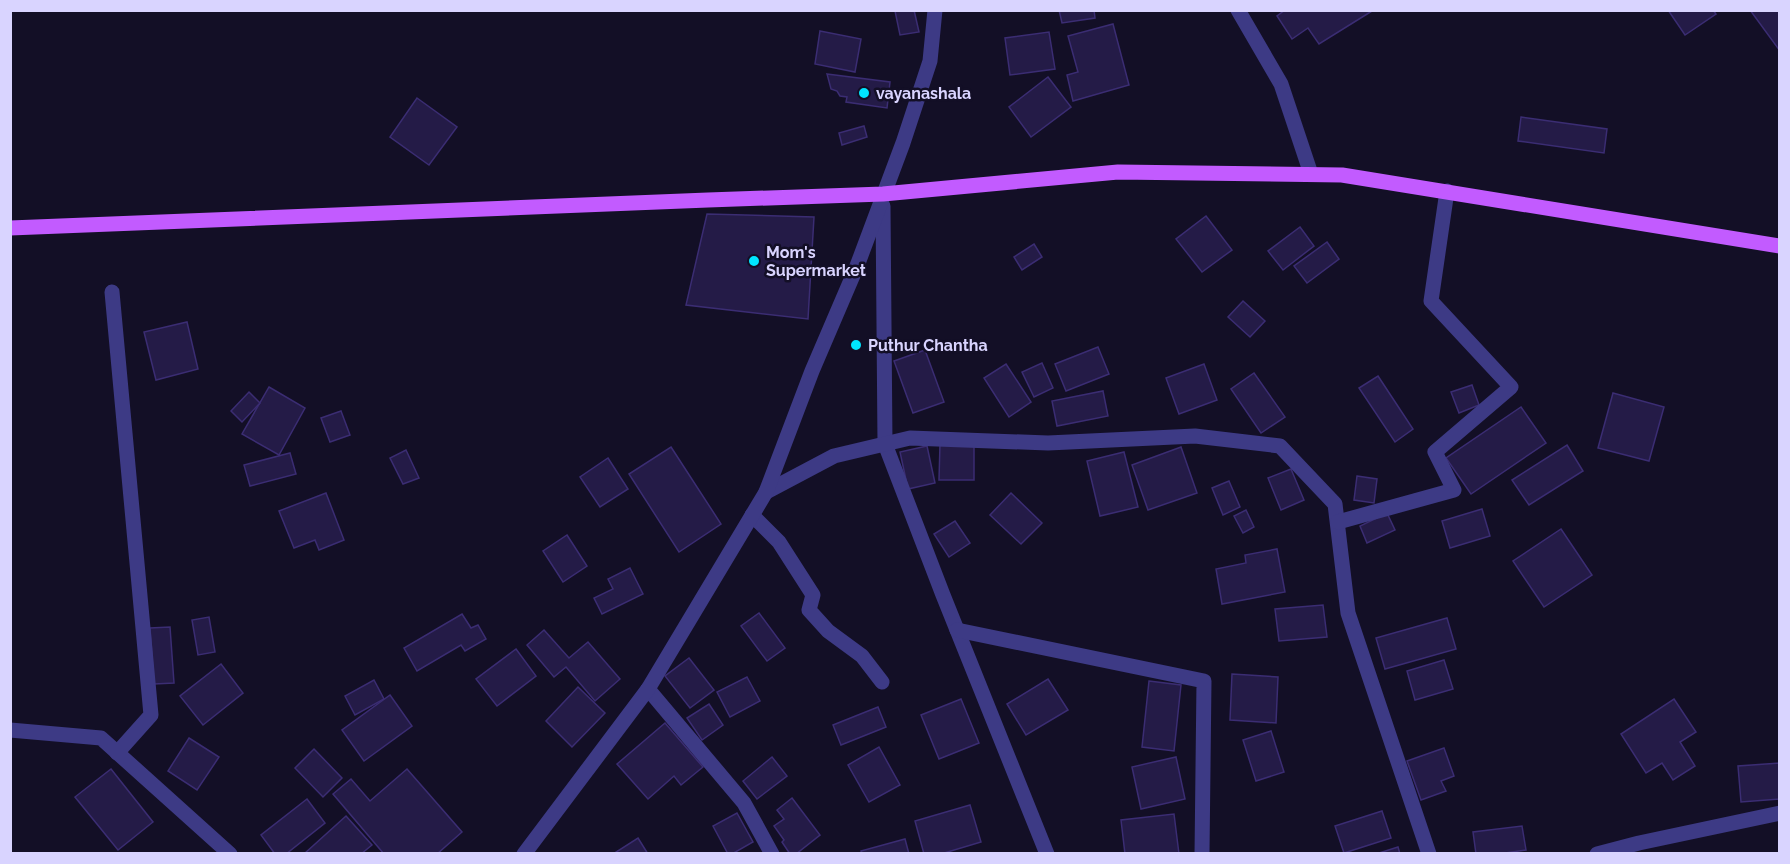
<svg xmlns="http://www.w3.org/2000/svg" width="1790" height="864" font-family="Raleway,sans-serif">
<rect width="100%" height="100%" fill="#130f26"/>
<!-- building -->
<g fill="#241b47" stroke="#3b2d73" stroke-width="1.5">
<polygon points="914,10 919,32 900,35 895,11"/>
<polygon points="1059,10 1094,10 1095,18 1062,23"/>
<polygon points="1285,10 1372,10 1372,11 1319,44 1308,28 1292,39 1277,16"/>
<polygon points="1668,10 1713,10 1716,14 1685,35"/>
<polygon points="1750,10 1780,10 1780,51"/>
<polygon points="1113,24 1129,85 1073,101 1067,75 1078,72 1068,36"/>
<polygon points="820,31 861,39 855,72 815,64"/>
<polygon points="1049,32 1055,69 1010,75 1005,38"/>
<polygon points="827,74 890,82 887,108 846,102 847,97 840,96 837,91 831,89"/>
<polygon points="1048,77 1071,107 1031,137 1009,107"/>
<polygon points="417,98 457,127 429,165 390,137"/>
<polygon points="1521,117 1607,129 1604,153 1518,141"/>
<polygon points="864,126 867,137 842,145 839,133"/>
<polygon points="707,214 814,217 808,319 686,305"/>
<polygon points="1206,216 1232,250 1202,272 1176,239"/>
<polygon points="1300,227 1314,246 1283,270 1268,251"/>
<polygon points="1327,242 1339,259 1307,283 1294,266"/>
<polygon points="1034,244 1042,257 1022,270 1014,257"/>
<polygon points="1243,301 1265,321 1250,337 1228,317"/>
<polygon points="187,322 198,369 156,380 144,332"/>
<polygon points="1098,347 1109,374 1066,391 1055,364"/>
<polygon points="925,350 944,402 913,413 894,361"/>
<polygon points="1042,363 1053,388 1034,397 1022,372"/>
<polygon points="1006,364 1031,402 1009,417 984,378"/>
<polygon points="1204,364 1217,400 1179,414 1166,378"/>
<polygon points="1254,373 1285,417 1261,433 1231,389"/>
<polygon points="1378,376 1413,429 1395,442 1359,388"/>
<polygon points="1472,385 1479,405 1459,413 1451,392"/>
<polygon points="269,387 305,408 279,455 242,434"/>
<polygon points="1103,391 1108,416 1057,426 1052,401"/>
<polygon points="249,392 260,403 242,422 231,411"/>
<polygon points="1613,393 1664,407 1649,461 1598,448"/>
<polygon points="1521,407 1546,443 1471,494 1446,458"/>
<polygon points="341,411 350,435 330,442 321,418"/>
<polygon points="940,444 974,445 974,480 939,480"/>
<polygon points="1567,445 1583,471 1529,505 1512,480"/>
<polygon points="927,446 935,483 908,489 900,452"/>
<polygon points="671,447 721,524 679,552 629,474"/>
<polygon points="1181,447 1197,493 1148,510 1132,465"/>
<polygon points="406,450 419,478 403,484 390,458"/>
<polygon points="1124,452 1138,507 1100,516 1087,461"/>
<polygon points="290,453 296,474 250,486 244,465"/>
<polygon points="608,458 628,489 600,507 580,477"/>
<polygon points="1291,469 1304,500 1281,510 1268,478"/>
<polygon points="1357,476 1377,479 1374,503 1354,500"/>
<polygon points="1229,481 1240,507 1223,515 1212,488"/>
<polygon points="326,493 344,540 319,550 315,540 294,548 279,511"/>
<polygon points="1011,493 1042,523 1021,544 990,515"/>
<polygon points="1482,509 1490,536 1450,548 1442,521"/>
<polygon points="1246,510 1254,527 1243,533 1234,516"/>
<polygon points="1387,513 1395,530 1367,543 1360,526"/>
<polygon points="955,521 970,543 949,557 934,534"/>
<polygon points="1561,529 1592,575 1544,607 1513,561"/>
<polygon points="567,535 587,566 563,582 543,551"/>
<polygon points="1277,549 1285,592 1222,604 1216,569 1246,563 1245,555"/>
<polygon points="630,568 643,594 602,614 594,598 613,589 608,579"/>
<polygon points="1323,605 1327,637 1279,641 1275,609"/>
<polygon points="759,613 785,648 767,661 741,626"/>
<polygon points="462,614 471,628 478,625 486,639 465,651 461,645 417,671 404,648"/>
<polygon points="209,617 215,652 198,655 192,620"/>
<polygon points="1447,618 1456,649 1385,669 1376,638"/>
<polygon points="170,627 174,683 154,684 150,628"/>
<polygon points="544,630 569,658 588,642 620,679 595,701 566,667 554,677 527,645"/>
<polygon points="516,649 536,676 497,706 476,679"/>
<polygon points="689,658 714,690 690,708 665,676"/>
<polygon points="1444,660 1453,689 1415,700 1407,671"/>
<polygon points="221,664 243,693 203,725 180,696"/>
<polygon points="1232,674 1278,677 1276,723 1230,720"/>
<polygon points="747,677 760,701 730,717 717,692"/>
<polygon points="1048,679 1068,710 1026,735 1007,704"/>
<polygon points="374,680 384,699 355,715 345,696"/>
<polygon points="1149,681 1181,685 1174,751 1142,747"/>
<polygon points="578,687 605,713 572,747 546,721"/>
<polygon points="390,695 412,726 364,761 342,730"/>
<polygon points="961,699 979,743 939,759 921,715"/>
<polygon points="1674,699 1696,732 1680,742 1695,766 1673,780 1662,763 1646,773 1621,734"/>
<polygon points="709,704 723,725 702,740 687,718"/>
<polygon points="878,707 886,727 841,745 833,725"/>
<polygon points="665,723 703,767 681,785 674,776 648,799 617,764"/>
<polygon points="1271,731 1284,772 1256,781 1243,740"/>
<polygon points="189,738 219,757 197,790 168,771"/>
<polygon points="879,747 900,785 869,802 848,765"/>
<polygon points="1444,748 1454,776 1441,781 1446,791 1421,800 1407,761"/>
<polygon points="314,749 342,778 323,797 295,768"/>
<polygon points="772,757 787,776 757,799 743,781"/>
<polygon points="1176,757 1185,799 1141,809 1132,767"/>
<polygon points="1780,763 1780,799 1741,802 1738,766"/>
<polygon points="111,769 153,822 118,850 75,797"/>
<polygon points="407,769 462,832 437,854 384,854 333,794 351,779 370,801"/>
<polygon points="792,798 820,835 796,854 790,854 782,842 784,840 774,826 784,819 777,810"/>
<polygon points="307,799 325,823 286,854 275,854 261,835"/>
<polygon points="970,805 981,842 941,854 924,854 915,821"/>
<polygon points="1382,811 1391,838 1344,853 1335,826"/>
<polygon points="737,813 753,842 732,854 728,854 713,826"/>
<polygon points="1174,814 1179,854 1125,854 1121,820"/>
<polygon points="346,816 372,845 361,854 304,854"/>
<polygon points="1522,826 1526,850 1498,854 1476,854 1473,832"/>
<polygon points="638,838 648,854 613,854"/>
<polygon points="905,839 909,854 862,854 861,851"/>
<polygon points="1398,847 1400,854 1376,854"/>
</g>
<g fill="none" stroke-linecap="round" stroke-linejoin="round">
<!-- minor -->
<g stroke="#3d3a85" stroke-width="15">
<polyline points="1238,10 1281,84 1311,174"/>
<polyline points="883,206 885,444 943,595 1047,854"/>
<polyline points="112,292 151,715 117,753"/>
<polyline points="766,492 834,456 910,438 1048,443 1195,436 1280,446 1335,504 1348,613 1429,854"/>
<polyline points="752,515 779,542 813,595 809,610 828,631 862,656 882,682"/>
<polyline points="1338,522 1454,490 1435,452 1511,387 1431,301 1447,191"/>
<polyline points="957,630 1204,681 1202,854"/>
<polyline points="648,689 744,803 772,854"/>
<polyline points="10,730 101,738 230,854"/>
<polyline points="524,854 648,689 766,492 812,371 857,266 903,143 930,61 935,10"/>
<polyline points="1597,854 1639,843 1780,813"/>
</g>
<!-- major -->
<polyline stroke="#c25bff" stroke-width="15" points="10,228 708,200 883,194 1118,172 1342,175 1780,246"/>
</g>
<!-- markers -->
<g fill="#00e5ff" stroke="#130f26" stroke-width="2">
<circle cx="864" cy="93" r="6"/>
<circle cx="754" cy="261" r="6"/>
<circle cx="856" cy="345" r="6"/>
</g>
<g text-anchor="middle" stroke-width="5" stroke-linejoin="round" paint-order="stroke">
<!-- poi labels -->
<g font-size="16" font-weight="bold" fill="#d9d4ff" stroke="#130f26" text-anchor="start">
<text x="876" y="99">vayanashala</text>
<text x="766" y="258">Mom's<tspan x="766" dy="18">Supermarket</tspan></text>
<text x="868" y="351">Puthur Chantha</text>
</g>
</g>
<!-- border -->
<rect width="1790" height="864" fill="none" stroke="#d9d4ff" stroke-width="24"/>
</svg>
